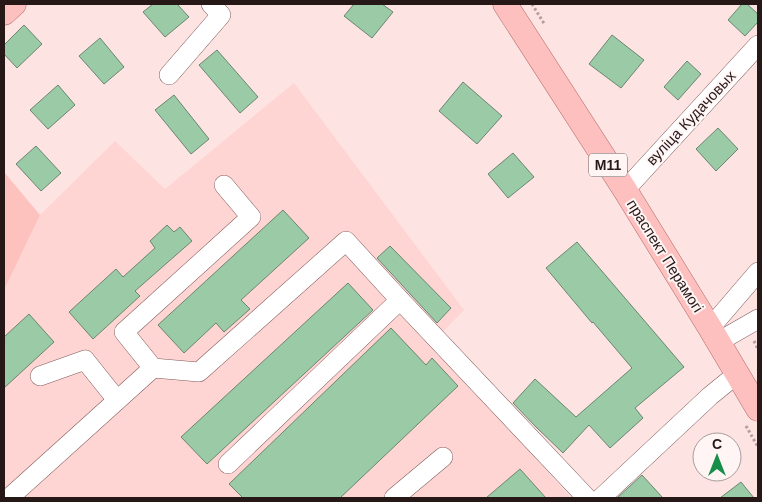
<svg xmlns="http://www.w3.org/2000/svg" width="762" height="502" font-family="Helvetica,sans-serif">
<rect width="100%" height="100%" fill="#fde3e1"/>
<!-- built -->
<polygon fill="#fed5d3" points="294,83 464,310 432,343 571,498 4,498 4,290 40,215 115,141 165,189"/>
<!-- green -->
<polygon fill="#fdc1be" points="4,172 40,215 4,290"/>
<!-- building -->
<g fill="#9acba6" stroke="#698670">
<polygon points="153,4 177,4 189,17 165,37 143,12"/>
<polygon points="354,4 382,4 393,12 372,38 344,16"/>
<polygon points="742,4 747,4 758,14 758,22 745,36 728,20"/>
<polygon points="24,25 42,44 17,68 4,54 4,45"/>
<polygon points="612,35 644,60 621,88 589,64"/>
<polygon points="100,38 124,67 104,84 79,56"/>
<polygon points="217,50 258,97 240,113 199,65"/>
<polygon points="687,61 701,74 678,100 664,87"/>
<polygon points="463,82 502,116 477,144 439,111"/>
<polygon points="58,85 75,105 48,129 30,110"/>
<polygon points="174,95 209,139 191,154 155,110"/>
<polygon points="718,128 738,149 716,171 696,149"/>
<polygon points="36,146 61,173 41,191 16,164"/>
<polygon points="513,153 534,177 508,198 488,174"/>
<polygon points="283,210 309,238 241,300 250,309 224,332 216,323 184,353 158,325"/>
<polygon points="167,225 174,232 180,227 192,241 135,291 140,296 93,339 69,312 116,269 123,277 155,248 150,241"/>
<polygon points="577,242 684,367 635,408 643,418 610,448 589,425 563,453 536,427 513,403 535,379 576,417 632,368 593,322 592,323 546,268"/>
<polygon points="390,246 451,308 437,323 377,258"/>
<polygon points="348,283 373,310 207,464 181,437"/>
<polygon points="29,314 54,342 4,388 4,337"/>
<polygon points="391,328 426,365 432,358 458,386 340,498 243,498 229,484"/>
<polygon points="520,469 546,498 486,498"/>
<polygon points="642,475 663,498 617,498"/>
<polygon points="741,482 754,498 720,498"/>
</g>
<g fill="none" stroke-linecap="round" stroke-linejoin="round">
<defs>
<g id="minor">
<polyline points="169,75 221,15 211,4"/>
<polyline points="224,185 251,217 124,332 153,368 199,372 346,241 400,300 587,498"/>
<polyline points="625,190 758,45"/>
<polyline points="710,328 758,272"/>
<polyline points="718,342 758,319"/>
<polyline points="40,376 85,360 117,400"/>
<polyline points="228,464 400,300"/>
<polyline points="9,498 153,368"/>
<polyline points="394,498 443,457"/>
<polyline points="601,498 710,396 737,374"/>
</g>
<g id="major">
<polyline points="505,4 625,190 710,328 758,409"/>
<polyline points="4,13 14,4"/>
</g>
</defs>
<!-- minor casing -->
<use href="#minor" stroke="#805b5a" stroke-width="20"/>
<!-- major casing -->
<use href="#major" stroke="#b16a69" stroke-width="25"/>
<!-- path -->
<g stroke="#b49e9d" stroke-width="3" stroke-dasharray="2.5 2.5" stroke-linecap="butt">
<polyline points="532,4 545,25"/>
<polyline points="754,341 758,349"/>
<polyline points="746,426 758,447"/>
</g>
<!-- minor -->
<use href="#minor" stroke="#fff" stroke-width="19"/>
<!-- major -->
<use href="#major" stroke="#fdc0bf" stroke-width="24"/>
</g>
<g text-anchor="middle" stroke-width="4" stroke-linejoin="round" paint-order="stroke">
<!-- shield labels -->
<rect fill="#fef5f4" stroke="#685a5a" stroke-width="1" x="589" y="153.5" width="38" height="23" rx="4"/>
<g font-size="14" font-weight="bold" fill="#271818">
<text x="608" y="170">М11</text>
</g>
<!-- street labels -->
<g font-size="15" fill="#271818" stroke="#fef5f4">
<text transform="translate(691 118) rotate(-47)" y="5">вуліца Кудачовых</text>
<text transform="translate(665 256) rotate(58)" y="5">праспект Перамогі</text>
</g>
</g>
<!-- border -->
<rect width="762" height="502" fill="none" stroke="#271818" stroke-width="10"/>
<!-- north arrow -->
<g transform="translate(717 457)"><circle r="24" fill="#fef5f4" stroke="#a89d9c"/>
<path d="M0-4L9 19L0 12L-9 19Z" fill="#178f4b"/>
<text y="-8" font-size="14" font-weight="bold" text-anchor="middle" fill="#271818">С</text>
</g>
</svg>
